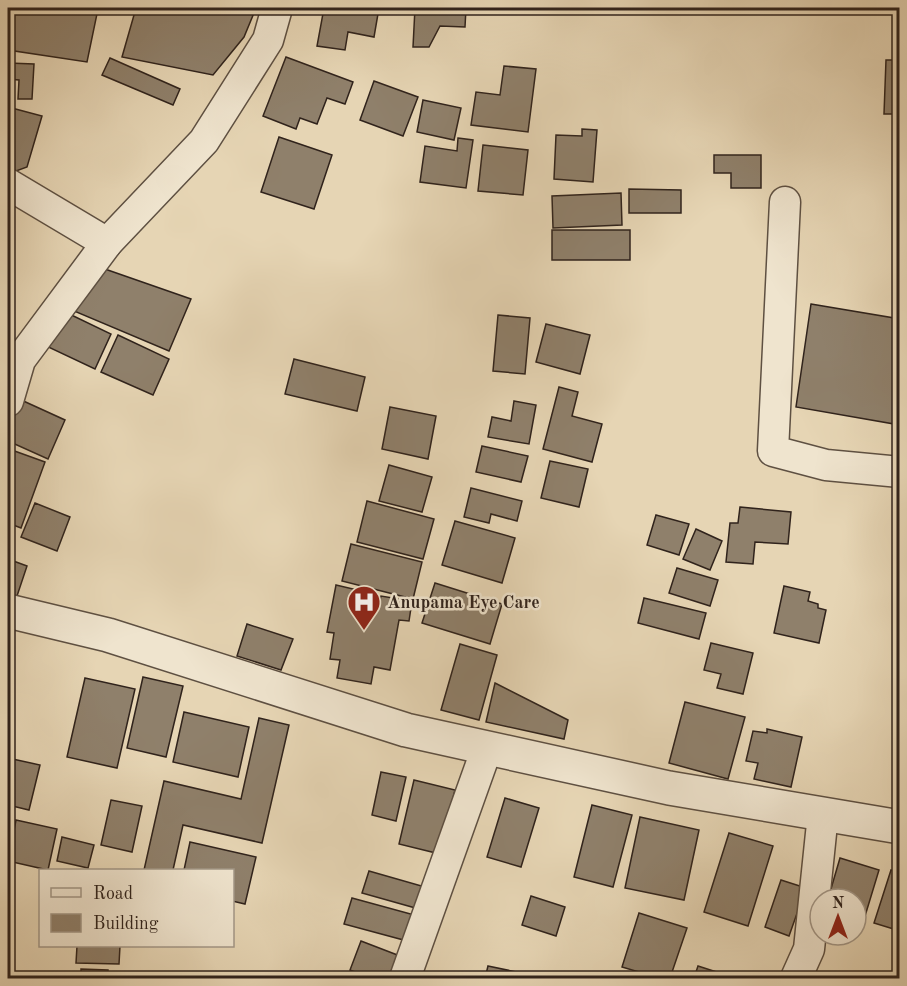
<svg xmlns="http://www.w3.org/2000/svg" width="907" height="986" font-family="'Old Standard TT',serif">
<rect width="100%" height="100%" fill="#e6d5b4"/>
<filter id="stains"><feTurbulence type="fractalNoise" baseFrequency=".00333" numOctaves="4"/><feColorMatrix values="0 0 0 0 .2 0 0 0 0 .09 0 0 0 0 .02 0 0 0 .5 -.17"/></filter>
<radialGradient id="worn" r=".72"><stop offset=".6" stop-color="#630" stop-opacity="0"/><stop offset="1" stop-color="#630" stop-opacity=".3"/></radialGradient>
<!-- building -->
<g fill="#8f806b" stroke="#30231c" stroke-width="1.5">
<polygon points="8,8 89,8 98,9 87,62 8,50"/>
<polygon points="136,8 256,8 244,37 213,75 122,57"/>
<polygon points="324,8 379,8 374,37 348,32 345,50 317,46"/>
<polygon points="415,8 466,8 465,27 440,26 429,47 413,47"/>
<polygon points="896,8 900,8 900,45 894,45"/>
<polygon points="286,57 353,82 345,104 327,98 317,124 300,118 296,129 263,116"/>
<polygon points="110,58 180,89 173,105 102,75"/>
<polygon points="886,60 900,60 900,114 884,114"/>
<polygon points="8,63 34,64 32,99 18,99 19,80 8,79"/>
<polygon points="504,66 536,69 528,132 471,125 476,92 500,95"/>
<polygon points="374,81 418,97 403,136 360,120"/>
<polygon points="423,100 461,108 454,140 417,132"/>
<polygon points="8,107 42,116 27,167 8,174"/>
<polygon points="582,129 597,130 593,182 554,179 556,135 582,136"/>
<polygon points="279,137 332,155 314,209 261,192"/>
<polygon points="458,138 473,140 466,188 420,182 425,146 457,151"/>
<polygon points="483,145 528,150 523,195 478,191"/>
<polygon points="714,155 761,155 761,188 731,188 731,173 714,173"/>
<polygon points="629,189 681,190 681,213 629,213"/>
<polygon points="621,193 622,225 553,228 552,196"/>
<rect x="552" y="230" width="78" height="30"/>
<polygon points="102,268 191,299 169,351 74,311"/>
<polygon points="811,304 900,319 900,425 796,407"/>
<polygon points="61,310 111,334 95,369 44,345"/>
<polygon points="498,315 530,318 525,374 493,371"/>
<polygon points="546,324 590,335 580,374 536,362"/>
<polygon points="118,335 169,359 153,395 101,372"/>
<polygon points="294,359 365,377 357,411 285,394"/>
<polygon points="559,387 578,392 572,416 602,424 592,462 543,449"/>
<polygon points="19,399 65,420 48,459 8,441 8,423"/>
<polygon points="514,401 536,405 529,444 488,437 492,417 511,421"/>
<polygon points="390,407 436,416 428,459 382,449"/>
<polygon points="482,446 528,456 521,482 476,472"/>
<polygon points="9,449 45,462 21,528 8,523 8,455"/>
<polygon points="550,461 588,469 579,507 541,498"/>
<polygon points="389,465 432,477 422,512 379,501"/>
<polygon points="471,488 522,501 517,521 491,514 489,523 464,517"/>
<polygon points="367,501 434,519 423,559 357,542"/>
<polygon points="35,503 70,517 57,551 21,537"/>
<polygon points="740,507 791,512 788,544 755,542 753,564 726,562 730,523 738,523"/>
<polygon points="656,515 689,524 679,555 647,545"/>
<polygon points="455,521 515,538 502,583 442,565"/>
<polygon points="696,529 722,541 710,570 683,559"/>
<polygon points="351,544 422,562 413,599 342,581"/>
<polygon points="8,559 27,566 14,605 8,602"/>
<polygon points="677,568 718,580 710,606 669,593"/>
<polygon points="435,583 502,604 490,644 422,623"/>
<polygon points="336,585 366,592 365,598 380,600 381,596 412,601 409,621 399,620 390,670 374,667 371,684 337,678 340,660 330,659 334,633 327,632"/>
<polygon points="784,586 810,592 808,601 818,604 818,608 826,610 819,643 774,633"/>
<polygon points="644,598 706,613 699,639 638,623"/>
<polygon points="247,624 293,639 281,670 237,656"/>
<polygon points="711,643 753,653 743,694 717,688 721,674 704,670"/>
<polygon points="460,644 497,655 479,720 441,710"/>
<polygon points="143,677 183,686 166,757 127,748"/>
<polygon points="85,678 135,689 117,768 67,757"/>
<polygon points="495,683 568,720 564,739 486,722"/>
<polygon points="685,702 745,717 728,779 669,763"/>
<polygon points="184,712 249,727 238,777 173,762"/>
<polygon points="259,718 289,725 262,843 183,825 173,870 144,870 164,781 241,799"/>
<polygon points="767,729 802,737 791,787 754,779 758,763 746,761 753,731 767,733"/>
<polygon points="8,758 40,765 29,810 8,805"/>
<polygon points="381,772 406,777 396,821 372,815"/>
<polygon points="414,780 455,790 440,854 399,844"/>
<polygon points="505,798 539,808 521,867 487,857"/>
<polygon points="111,800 142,806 132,852 101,845"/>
<polygon points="592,805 632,815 613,887 574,877"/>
<polygon points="640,817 699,830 684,900 625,888"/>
<polygon points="16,820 57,829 48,870 8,861"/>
<polygon points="729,833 773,846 748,926 704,912"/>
<polygon points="62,837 94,845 88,868 57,861"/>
<polygon points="190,842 256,857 245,904 232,901 232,870 184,870"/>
<polygon points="840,858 879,870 862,926 856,924 856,899 828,899"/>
<polygon points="891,870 900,873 900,931 874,923"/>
<polygon points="369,871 425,887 419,909 362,893"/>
<polygon points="781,880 806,888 789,936 765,927"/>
<polygon points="531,896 565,907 556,936 522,925"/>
<polygon points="352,898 418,916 411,942 344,924"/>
<polygon points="639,913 687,928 670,978 659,978 622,967"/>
<polygon points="361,941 400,956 392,978 370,978 350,970"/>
<polygon points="77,946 120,946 119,964 76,963"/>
<polygon points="488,966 526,974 525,978 485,978"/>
<polygon points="698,966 729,976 728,978 694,978"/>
<polygon points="81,969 108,970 108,978 81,978"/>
</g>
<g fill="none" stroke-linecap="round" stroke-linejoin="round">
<defs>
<g id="minor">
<polyline points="8,184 107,243"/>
<polyline points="785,202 773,451 826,465 900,472"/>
<polyline points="8,401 20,360 107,243 204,141 268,40 277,8"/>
<polyline points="405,978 487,748"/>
<polyline points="796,978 809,949 823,814"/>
</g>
<polyline id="tertiary" points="8,611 108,635 406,730 669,788 900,827"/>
</defs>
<!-- minor casing -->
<use href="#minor" stroke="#5e5042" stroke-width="33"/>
<!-- tertiary casing -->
<use href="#tertiary" stroke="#5e5042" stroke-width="36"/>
<!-- minor -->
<use href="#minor" stroke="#efe4ce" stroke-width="30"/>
<!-- tertiary -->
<use href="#tertiary" stroke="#efe4ce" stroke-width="33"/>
</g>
<!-- icons -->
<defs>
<symbol id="hospital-pin" viewBox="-11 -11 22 30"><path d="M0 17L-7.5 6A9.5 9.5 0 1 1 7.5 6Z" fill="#8f2418" stroke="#efe4ce"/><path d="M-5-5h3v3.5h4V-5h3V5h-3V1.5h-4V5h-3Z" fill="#fff"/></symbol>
</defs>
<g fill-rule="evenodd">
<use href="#hospital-pin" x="345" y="583" width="38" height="52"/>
</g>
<g text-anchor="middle" stroke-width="5" stroke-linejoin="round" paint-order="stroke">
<!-- poi labels -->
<g font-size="18" font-weight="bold" fill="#30231c" stroke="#efe4ce" text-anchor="start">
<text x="387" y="608">Anupama Eye Care</text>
</g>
</g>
<!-- margin -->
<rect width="907" height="986" fill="none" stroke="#e6d5b4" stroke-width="30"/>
<rect x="9" y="9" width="889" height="968" fill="none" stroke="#30231c" stroke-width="3"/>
<rect x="15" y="15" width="877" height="956" fill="none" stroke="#30231c" stroke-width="1.5"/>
<!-- legend -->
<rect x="39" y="869" width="195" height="78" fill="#efe4ce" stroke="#a39787" stroke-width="1.5"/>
<rect x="51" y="888" width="30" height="9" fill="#efe4ce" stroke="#a39787" stroke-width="1.5"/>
<text x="93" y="899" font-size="18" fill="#30231c">Road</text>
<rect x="51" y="914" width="30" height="18" fill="#8f806b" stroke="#a39787" stroke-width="1.5"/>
<text x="93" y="929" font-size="18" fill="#30231c">Building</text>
<!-- north arrow -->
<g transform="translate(838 917)"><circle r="28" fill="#efe4ce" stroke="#a39787" stroke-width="1.5"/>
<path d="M0-4.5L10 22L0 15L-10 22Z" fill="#8f2418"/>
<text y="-9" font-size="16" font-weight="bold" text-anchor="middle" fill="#30231c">N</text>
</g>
<rect width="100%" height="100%" filter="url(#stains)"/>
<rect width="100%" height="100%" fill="url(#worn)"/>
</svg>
